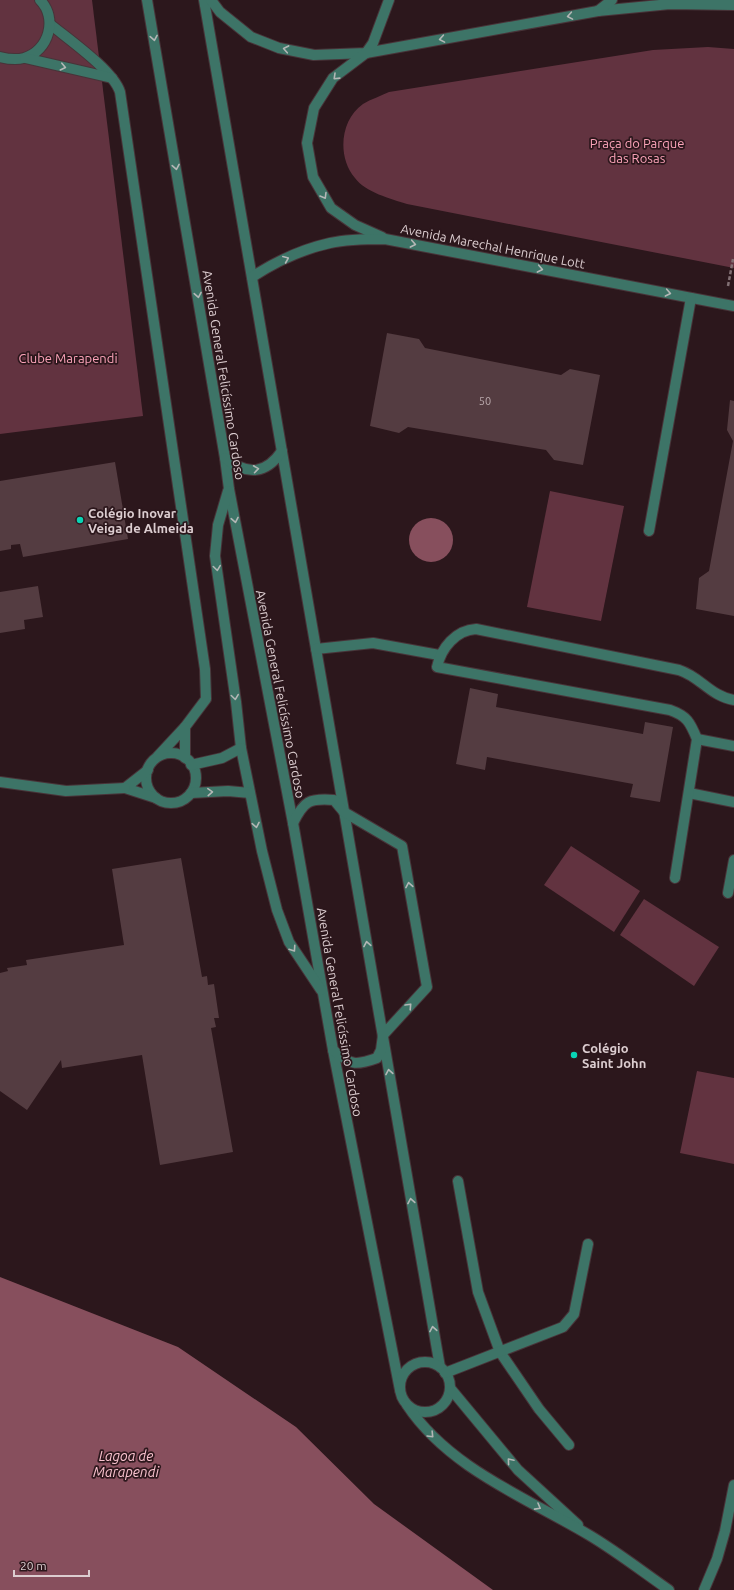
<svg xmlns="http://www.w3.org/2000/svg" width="734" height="1590" font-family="Ubuntu,sans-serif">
<rect width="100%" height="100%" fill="#2c171c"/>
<!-- green -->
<g fill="#623340">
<polygon points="0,0 92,0 143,416 0,434"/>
<path d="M708 47 734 49V268L407 204C391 199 365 192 355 178 337 157 340 120 363 104 371 99 381 96 389 92L653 50Z"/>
<polygon points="550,491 624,506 601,621 527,607"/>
<polygon points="571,846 640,891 614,932 544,885"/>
<polygon points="644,899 719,947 694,986 620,935"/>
<polygon points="697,1071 734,1078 734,1164 680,1153"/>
</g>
<!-- water -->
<g fill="#874f5d">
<circle cx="431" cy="540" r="22"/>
<polygon points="0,1277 178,1347 296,1427 374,1504 493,1590 0,1590"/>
</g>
<!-- building -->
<g fill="#543c41">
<polygon points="387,333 419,339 425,348 561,375 570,369 600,375 583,465 554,460 546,450 408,427 399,433 370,426"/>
<polygon points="730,400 734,401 734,616 696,609 699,578 709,571 733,441 727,430"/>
<polygon points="115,462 128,539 23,557 20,544 11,545 11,549 0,551 0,481"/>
<polygon points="38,586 43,617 24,620 25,629 0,633 0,592"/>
<polygon points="470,688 498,694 496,707 643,734 645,722 673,727 660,802 630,797 633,784 487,757 485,770 456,764"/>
<polygon points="181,858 202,977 207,976 208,985 214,984 219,1018 214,1018 216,1027 211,1028 233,1152 160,1165 142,1055 62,1068 61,1060 27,1110 0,1091 0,973 8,971 7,968 27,965 26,960 124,945 112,869"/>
</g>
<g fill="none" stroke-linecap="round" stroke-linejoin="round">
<defs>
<g id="minor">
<polyline points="147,0 225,458 229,489 293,823 333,1050 400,1390"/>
<polyline points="204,0 440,1367"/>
<polyline points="211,0 220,12 251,37 279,48 314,55 366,53 598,11 670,4 734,5"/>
<polyline points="598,11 612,0"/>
<path d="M50 24C68 39 113 70 120 92L205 669 206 699 185 727"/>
<path d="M0 57C8 59 16 60 24 58 49 51 58 18 40 0"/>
<polyline points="25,58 112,78"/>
<polyline points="382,237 355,225 331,208 313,177 307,143 314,108 333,78 366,53 373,43 389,0"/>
<path d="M252 277C275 262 303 249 330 243 348 239 367 239 385 239L734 306"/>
<path d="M225 458C248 476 266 474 282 451"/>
<polyline points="228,491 218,525 215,556 236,702 241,748 262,851 277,910 289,942 321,990"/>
<polyline points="649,531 691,298"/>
<polyline points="316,649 373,643 439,655"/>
<polyline points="697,739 734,746"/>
<circle cx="171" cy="778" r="25"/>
<polyline points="158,756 185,727 185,758"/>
<polyline points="191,765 222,758 241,748"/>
<polyline points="148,770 125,788 156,798"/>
<polyline points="0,782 66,791 125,788"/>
<polyline points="191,793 228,791 250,793"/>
<polyline points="689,793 734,802"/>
<path d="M293 823C304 801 309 798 334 800L344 812 402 846 427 987 383 1035 381 1050 377 1058C355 1066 351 1065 333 1050"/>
<path d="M675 878 697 739C690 722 687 716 670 710L437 667C441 648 456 630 476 629L679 670C701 677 710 696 734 700"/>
<polyline points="728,893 734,860"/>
<polyline points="458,1181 478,1292 500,1352 539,1409 569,1445"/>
<circle cx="425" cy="1387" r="25"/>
<polyline points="445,1373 563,1327 574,1314 588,1244"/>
<polyline points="450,1388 518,1470 578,1525"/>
<path d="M407 1405C449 1468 525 1497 589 1535 616 1551 643 1572 669 1590"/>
<polyline points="704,1590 717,1559 725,1531 734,1485"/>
</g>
</defs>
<!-- minor casing -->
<use href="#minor" stroke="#483439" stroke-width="12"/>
<!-- path -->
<polyline stroke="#827074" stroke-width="2.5" stroke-dasharray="4 2" stroke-linecap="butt" points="728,286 733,259"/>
<!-- minor -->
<use href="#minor" stroke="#3d7467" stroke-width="10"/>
</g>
<!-- one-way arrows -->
<defs><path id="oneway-chevron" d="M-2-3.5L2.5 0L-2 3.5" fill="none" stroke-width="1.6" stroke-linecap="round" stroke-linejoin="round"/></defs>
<g stroke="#b4b7b6">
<use href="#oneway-chevron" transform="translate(570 16) rotate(170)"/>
<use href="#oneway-chevron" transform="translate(154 38) rotate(80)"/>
<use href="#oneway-chevron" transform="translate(442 39) rotate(170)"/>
<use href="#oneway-chevron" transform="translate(286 49) rotate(-169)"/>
<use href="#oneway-chevron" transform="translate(63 67) rotate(13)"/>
<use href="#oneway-chevron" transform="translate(336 77) rotate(136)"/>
<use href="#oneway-chevron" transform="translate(176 167) rotate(80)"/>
<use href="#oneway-chevron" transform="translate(324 196) rotate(59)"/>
<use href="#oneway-chevron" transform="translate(413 244) rotate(11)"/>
<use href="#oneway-chevron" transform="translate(286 259) rotate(-23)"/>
<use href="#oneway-chevron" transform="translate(540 269) rotate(11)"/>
<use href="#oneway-chevron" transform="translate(668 293) rotate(11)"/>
<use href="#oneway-chevron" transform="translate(198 295) rotate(80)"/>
<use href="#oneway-chevron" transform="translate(256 469) rotate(-8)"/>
<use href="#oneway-chevron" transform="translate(235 520) rotate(79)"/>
<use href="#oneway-chevron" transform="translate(217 568) rotate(82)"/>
<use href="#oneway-chevron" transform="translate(235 697) rotate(82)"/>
<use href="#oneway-chevron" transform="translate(210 792) rotate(-3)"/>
<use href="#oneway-chevron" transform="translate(256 825) rotate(79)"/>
<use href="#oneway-chevron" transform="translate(409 885) rotate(-100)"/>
<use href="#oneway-chevron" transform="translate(367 944) rotate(-100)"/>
<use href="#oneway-chevron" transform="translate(293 949) rotate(56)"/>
<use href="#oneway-chevron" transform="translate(409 1006) rotate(-47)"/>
<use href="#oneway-chevron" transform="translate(389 1072) rotate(-100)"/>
<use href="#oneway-chevron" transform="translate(411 1201) rotate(-100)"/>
<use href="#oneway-chevron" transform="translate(433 1329) rotate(-100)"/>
<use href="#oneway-chevron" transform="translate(431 1435) rotate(46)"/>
<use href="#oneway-chevron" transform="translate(510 1461) rotate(-130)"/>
<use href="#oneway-chevron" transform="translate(538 1507) rotate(29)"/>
</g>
<!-- markers -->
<g fill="#08d5b5" stroke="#2c171c" stroke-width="1.5">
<circle cx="80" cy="520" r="4"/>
<circle cx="574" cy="1055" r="4"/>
</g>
<g text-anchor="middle" stroke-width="3.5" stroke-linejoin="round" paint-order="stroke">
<!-- number labels -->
<g font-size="11" fill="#baa9ac">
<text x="485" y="405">50</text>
</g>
<!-- park labels -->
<g font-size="13" fill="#fba3b9" stroke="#2c171c">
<text x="637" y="148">Praça do Parque<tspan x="637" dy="15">das Rosas</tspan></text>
<text x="68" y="363">Clube Marapendi</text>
</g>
<!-- street labels -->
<g font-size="13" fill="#dccdd0" stroke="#2c171c">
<text transform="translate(493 246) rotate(11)" y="5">Avenida Marechal Henrique Lott</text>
<text transform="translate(224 375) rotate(81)" y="5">Avenida General Felicíssimo Cardoso</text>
<text transform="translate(281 694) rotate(79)" y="5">Avenida General Felicíssimo Cardoso</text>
<text transform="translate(340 1012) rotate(80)" y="5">Avenida General Felicíssimo Cardoso</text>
</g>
<!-- poi labels -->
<g font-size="13" font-weight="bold" fill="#dccdd0" stroke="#2c171c" text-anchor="start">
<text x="88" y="518">Colégio Inovar<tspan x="88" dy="15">Veiga de Almeida</tspan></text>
<text x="582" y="1053">Colégio<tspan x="582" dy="15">Saint John</tspan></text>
</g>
<!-- water labels -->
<g font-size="14" font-style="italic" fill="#fac3cf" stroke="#2c171c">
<text x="126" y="1461">Lagoa de<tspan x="126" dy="16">Marapendi</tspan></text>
</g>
</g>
<!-- scale -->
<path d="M14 1570v6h75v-6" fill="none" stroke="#dccdd0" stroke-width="2"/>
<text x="20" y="1570" font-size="12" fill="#dccdd0" stroke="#2c171c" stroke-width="3" paint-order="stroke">20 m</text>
</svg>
